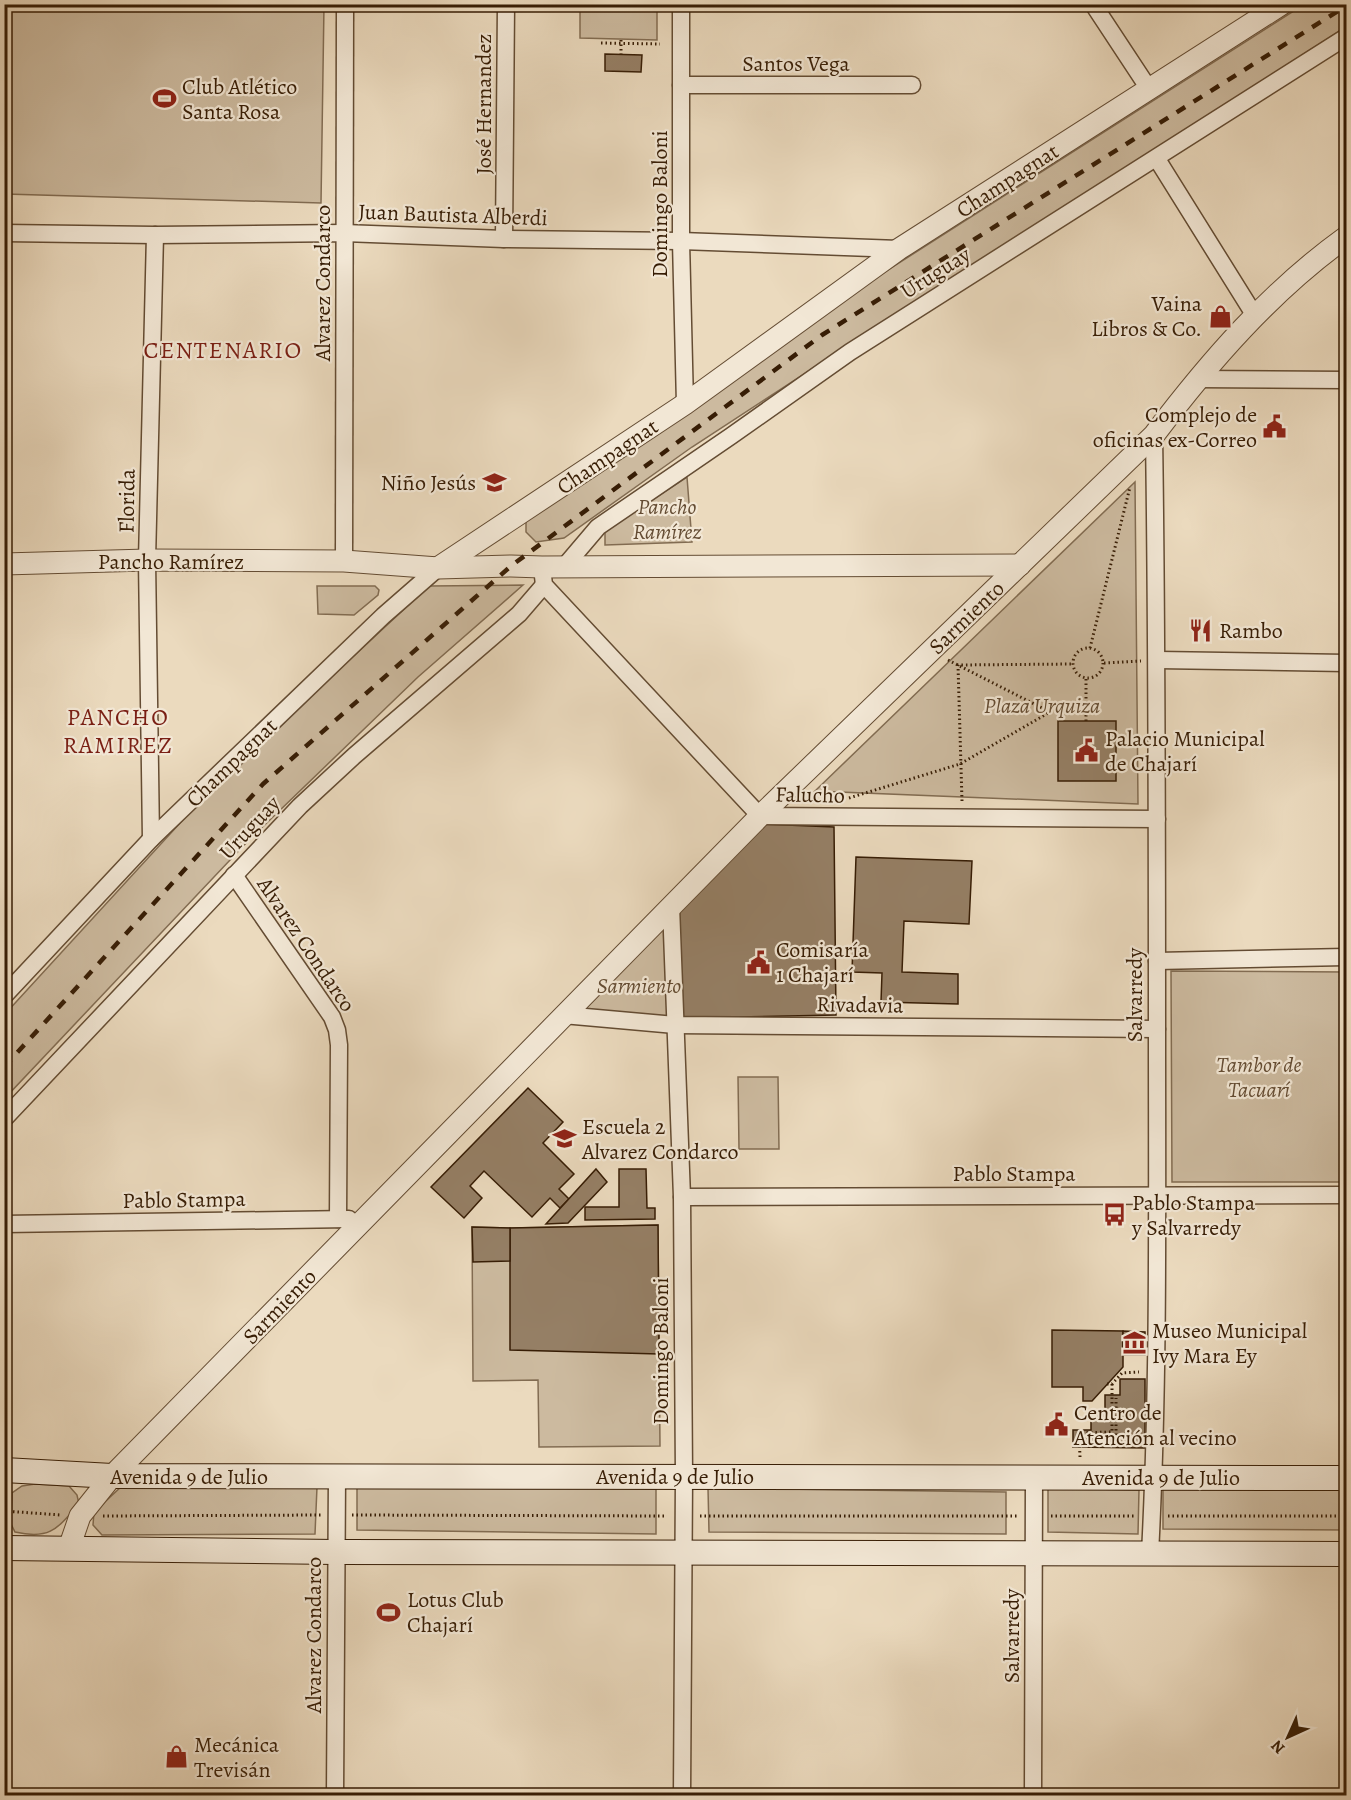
<svg xmlns="http://www.w3.org/2000/svg" width="1351" height="1800" font-family="Alegreya,serif">
<rect width="100%" height="100%" fill="#ebdabe"/>
<filter id="stains"><feTurbulence type="fractalNoise" baseFrequency=".00333" numOctaves="4"/><feColorMatrix values="0 0 0 0 .2 0 0 0 0 .09 0 0 0 0 .02 0 0 0 .5 -.17"/></filter>
<radialGradient id="worn" r=".72"><stop offset=".6" stop-color="#630" stop-opacity="0"/><stop offset="1" stop-color="#630" stop-opacity=".3"/></radialGradient>
<!-- green -->
<g fill="#ccba9f" stroke="#826c52" stroke-width="1.5">
<polygon points="4,5 324,5 321,203 5,194"/>
<polygon points="580,5 657,5 657,40 580,38"/>
<polygon points="1303,5 1346,5 1346,27 875,328 692,447 564,538 536,542 526,532 526,515 808,321"/>
<polygon points="687,477 692,542 605,545 605,531"/>
<polygon points="1135,482 1138,804 815,791"/>
<polygon points="523,585 418,677 248,841 5,1098 5,1014 214,786 429,586"/>
<polygon points="375,586 379,590 378,595 354,615 318,614 317,586"/>
<polygon points="668,913 671,1020 571,1012"/>
<polygon points="1171,971 1346,972 1346,1182 1172,1182"/>
<polygon points="738,1077 778,1077 779,1149 739,1149"/>
<polygon points="658,1225 660,1446 539,1447 538,1380 473,1381 472,1227 510,1228"/>
<path d="M35 1484 69 1486 77 1495 79 1504C57 1529 50 1540 15 1532L11 1524 12 1493 22 1486Z"/>
<polygon points="357,1485 656,1489 656,1534 357,1530"/>
<polygon points="122,1486 317,1487 315,1534 102,1535 93,1525 94,1512"/>
<polygon points="1163,1486 1346,1487 1346,1530 1163,1529"/>
<polygon points="708,1488 1006,1492 1006,1534 709,1532"/>
<polygon points="1048,1488 1139,1490 1138,1534 1048,1532"/>
</g>
<!-- building -->
<g fill="#957f65" stroke="#371d05" stroke-width="1.5">
<polygon points="605,54 642,55 641,72 605,71"/>
<rect x="1058" y="721" width="58" height="60"/>
<polygon points="762,824 834,827 836,1015 681,1018 679,909"/>
<polygon points="856,857 972,861 969,924 904,921 902,972 958,974 958,1004 881,1002 882,973 852,972"/>
<polygon points="528,1088 563,1122 543,1143 574,1174 559,1189 569,1199 560,1208 550,1198 532,1217 484,1171 470,1186 482,1198 464,1218 431,1187"/>
<polygon points="596,1169 607,1182 568,1223 546,1224"/>
<polygon points="619,1169 646,1169 647,1208 655,1208 655,1219 585,1220 585,1207 619,1207"/>
<polygon points="658,1225 659,1354 510,1350 510,1228"/>
<polygon points="472,1227 510,1228 510,1261 473,1262"/>
<polygon points="1052,1330 1123,1331 1123,1367 1092,1401 1083,1401 1083,1387 1052,1387"/>
<polygon points="1123,1331 1145,1332 1145,1355 1123,1355"/>
<polygon points="1120,1379 1145,1379 1145,1448 1073,1447 1073,1430 1091,1430 1091,1411 1105,1412 1105,1395 1120,1395"/>
</g>
<g fill="none" stroke-linecap="round" stroke-linejoin="round">
<defs>
<g id="minor">
<polyline points="681,4 681,241 685,404"/>
<polyline points="1093,4 1149,89"/>
<polyline points="681,85 912,85"/>
<polyline points="1157,159 1255,316"/>
<polyline points="4,233 155,235 344,233 504,239 681,241 899,249"/>
<polyline points="504,239 506,4"/>
<polyline points="1197,379 1346,380"/>
<polyline points="344,561 345,4"/>
<polyline points="564,567 598,527 731,436 850,352 1346,37"/>
<polyline points="543,576 544,585 760,816 1157,819"/>
<polyline points="1158,660 1346,663"/>
<polyline points="151,839 147,560 155,235"/>
<polyline points="234,875 332,1017 337,1030 339,1045 338,1219"/>
<polyline points="671,906 682,1197 684,1476 682,1796"/>
<polyline points="1157,961 1346,957"/>
<polyline points="4,996 151,839 383,616 438,568"/>
<polyline points="563,1015 675,1025 1157,1029"/>
<polyline points="4,1119 300,806 354,756 519,614 544,585"/>
<polyline points="682,1197 1346,1195"/>
<polyline points="4,1224 349,1219"/>
<path d="M1150 1554C1159 1380 1157 1205 1157 1031 1157 832 1157 634 1154 435"/>
<polyline points="335,1796 337,1476"/>
<polyline points="1033,1796 1034,1477"/>
</g>
<g id="tertiary">
<polyline points="4,564 147,560 344,561 438,568 511,566 542,567 1020,565"/>
<polyline points="439,567 685,404 899,249 1282,4"/>
<path d="M69 1548 80 1516 112 1476 760 816 1154 435C1210 361 1271 291 1346 237"/>
</g>
<g id="secondary">
<polyline points="4,1470 112,1476 1346,1478"/>
<polyline points="4,1548 336,1552 1346,1554"/>
</g>
</defs>
<!-- minor casing -->
<use href="#minor" stroke="#644c33" stroke-width="19"/>
<!-- tertiary casing -->
<use href="#tertiary" stroke="#644c33" stroke-width="23"/>
<!-- secondary casing -->
<use href="#secondary" stroke="#371d05" stroke-width="26"/>
<!-- path -->
<g stroke="#371d05" stroke-width="3" stroke-dasharray="1.5 3" stroke-linecap="butt">
<polyline points="601,43 660,44"/>
<polyline points="621,55 621,39"/>
<circle cx="1088" cy="663" r="15"/>
<polyline points="1090,648 1130,487"/>
<polyline points="948,660 1050,712"/>
<polyline points="1104,663 1141,661"/>
<polyline points="1086,721 1086,679"/>
<polyline points="849,798 960,764 1050,712"/>
<polyline points="962,801 958,665 1073,664"/>
<polyline points="1107,1384 1112,1384 1122,1373 1139,1372"/>
<polyline points="1082,1438 1116,1437 1116,1398"/>
<polyline points="1080,1457 1079,1433 1112,1432 1112,1384"/>
<polyline points="4,1511 61,1515"/>
<polyline points="352,1515 667,1516"/>
<polyline points="103,1516 322,1515"/>
<polyline points="700,1516 1018,1516"/>
<polyline points="1051,1516 1135,1516"/>
<polyline points="1168,1516 1346,1516"/>
</g>
<!-- minor -->
<use href="#minor" stroke="#f2e7d5" stroke-width="16"/>
<!-- tertiary -->
<use href="#tertiary" stroke="#f2e7d5" stroke-width="21"/>
<!-- secondary -->
<use href="#secondary" stroke="#f2e7d5" stroke-width="24"/>
<!-- rail -->
<polyline stroke="#371d05" stroke-width="4.5" stroke-dasharray="10 10" stroke-linecap="butt" points="4,1067 263,784 511,566 822,335 1346,6"/>
</g>
<!-- icons -->
<defs>
<symbol id="stadium-bare" viewBox="-9 -9 18 18"><path d="M0-5a6.5 5 0 1 0 0 10a6.5 5 0 1 0 0-10ZM-3.5-1.8h7v3.6h-7Z" fill="#8f2418" stroke="#f2e7d5" stroke-width="2.5" paint-order="stroke"/></symbol>
<symbol id="shop-bare" viewBox="-9 -9 18 18"><path d="M-5-2.5h2.3a2.7 3.5 0 0 1 5.4 0H5L5.5 6h-11ZM-1.5-2.5h3a1.5 2.3 0 0 0-3 0Z" fill="#8f2418" stroke="#f2e7d5" stroke-width="2.5" paint-order="stroke"/></symbol>
<symbol id="civic-bare" viewBox="-9 -9 18 18"><path d="M-.6-6.5H3V-4.5H.6V-3L4-1V1h2V6H-6V1h2V-1L-.6-3ZM-1.2 2.5V6h2.4V2.5Z" fill="#8f2418" stroke="#f2e7d5" stroke-width="2.5" paint-order="stroke"/></symbol>
<symbol id="school-bare" viewBox="-9 -9 18 18"><path d="M0-5L7-2L0 1L-7-2ZM-4 1L0 2.5L4 1V4Q0 6-4 4Z" fill="#8f2418" stroke="#f2e7d5" stroke-width="2.5" paint-order="stroke"/></symbol>
<symbol id="restaurant-bare" viewBox="-9 -9 18 18"><path d="M-5-6h1v4h1v-4h1v4h1v-4h1v5L-1.5 .5V6h-2V.5L-5-1ZM5-6V6H3V1.5H1.5Q1.5-4 5-6Z" fill="#8f2418" stroke="#f2e7d5" stroke-width="2.5" paint-order="stroke"/></symbol>
<symbol id="bus-bare" viewBox="-9 -9 18 18"><path d="M-5-6H5V4H4V6H2V4H-2V6H-4V4H-5ZM-3.5-4V0h7V-4ZM-3.5 1.2v1.5H-2V1.2ZM2 1.2v1.5H3.5V1.2Z" fill="#8f2418" stroke="#f2e7d5" stroke-width="2.5" paint-order="stroke"/></symbol>
<symbol id="museum-bare" viewBox="-9 -9 18 18"><path d="M0-6L6-3V-2H-6V-3ZM-5-1h2V3h-2ZM-1-1h2V3h-2ZM3-1h2V3H3ZM-6 4H6V6H-6Z" fill="#8f2418" stroke="#f2e7d5" stroke-width="2.5" paint-order="stroke"/></symbol>
</defs>
<g fill-rule="evenodd">
<use href="#stadium-bare" x="148" y="82" width="33" height="33"/>
<use href="#shop-bare" x="1204" y="300" width="33" height="33"/>
<use href="#civic-bare" x="1258" y="410" width="33" height="33"/>
<use href="#school-bare" x="478" y="466" width="33" height="33"/>
<use href="#restaurant-bare" x="1184" y="614" width="33" height="33"/>
<use href="#civic-bare" x="1070" y="734" width="33" height="33"/>
<use href="#civic-bare" x="742" y="946" width="33" height="33"/>
<use href="#school-bare" x="548" y="1122" width="33" height="33"/>
<use href="#bus-bare" x="1098" y="1198" width="33" height="33"/>
<use href="#museum-bare" x="1118" y="1326" width="33" height="33"/>
<use href="#civic-bare" x="1040" y="1408" width="33" height="33"/>
<use href="#stadium-bare" x="372" y="1596" width="33" height="33"/>
<use href="#shop-bare" x="160" y="1740" width="33" height="33"/>
</g>
<g text-anchor="middle" stroke-width="4.5" stroke-linejoin="round" paint-order="stroke">
<!-- street labels -->
<g font-size="22" fill="#371d05" stroke="#f2e7d5">
<text x="796" y="71">Santos Vega</text>
<text transform="translate(483 104) rotate(-90)" y="8">José Hernandez</text>
<text transform="translate(1007 180) rotate(-33)" y="8">Champagnat</text>
<text transform="translate(659 204) rotate(-90)" y="8">Domingo Baloni</text>
<text transform="translate(453 214) rotate(2)" y="8">Juan Bautista Alberdi</text>
<text transform="translate(935 272) rotate(-32)" y="8">Uruguay</text>
<text transform="translate(322 283) rotate(-90)" y="8">Alvarez Condarco</text>
<text transform="translate(607 456) rotate(-34)" y="8">Champagnat</text>
<text transform="translate(126 501) rotate(-89)" y="8">Florida</text>
<text x="171" y="569">Pancho Ramírez</text>
<text transform="translate(966 617) rotate(-44)" y="8">Sarmiento</text>
<text transform="translate(231 762) rotate(-44)" y="8">Champagnat</text>
<text transform="translate(810 794) rotate(1)" y="8">Falucho</text>
<text transform="translate(249 827) rotate(-47)" y="8">Uruguay</text>
<text transform="translate(307 944) rotate(56)" y="8">Alvarez Condarco</text>
<text transform="translate(1134 995) rotate(-90)" y="8">Salvarredy</text>
<text transform="translate(860 1004) rotate(1)" y="8">Rivadavia</text>
<text x="1014" y="1181">Pablo Stampa</text>
<text transform="translate(184 1199) rotate(-1)" y="8">Pablo Stampa</text>
<text transform="translate(279 1306) rotate(-46)" y="8">Sarmiento</text>
<text transform="translate(660 1351) rotate(-90)" y="8">Domingo Baloni</text>
<text x="189" y="1484">Avenida 9 de Julio</text>
<text x="675" y="1484">Avenida 9 de Julio</text>
<text x="1161" y="1485">Avenida 9 de Julio</text>
<text transform="translate(313 1635) rotate(-90)" y="8">Alvarez Condarco</text>
<text transform="translate(1011 1636) rotate(-90)" y="8">Salvarredy</text>
</g>
<!-- poi labels -->
<g font-size="22" fill="#371d05" stroke="#f2e7d5" text-anchor="start">
<text x="182" y="94">Club Atlético<tspan x="182" dy="25">Santa Rosa</tspan></text>
<text x="1202" y="311" text-anchor="end">Vaina<tspan x="1202" dy="25">Libros &amp; Co.</tspan></text>
<text x="1257" y="422" text-anchor="end">Complejo de<tspan x="1257" dy="25">oficinas ex-Correo</tspan></text>
<text x="476" y="490" text-anchor="end">Niño Jesús</text>
<text x="1219" y="638">Rambo</text>
<text x="1105" y="746">Palacio Municipal<tspan x="1105" dy="25">de Chajarí</tspan></text>
<text x="776" y="957">Comisaría<tspan x="776" dy="25">1 Chajarí</tspan></text>
<text x="582" y="1134">Escuela 2<tspan x="582" dy="25">Alvarez Condarco</tspan></text>
<text x="1132" y="1210">Pablo Stampa<tspan x="1132" dy="25">y Salvarredy</tspan></text>
<text x="1152" y="1338">Museo Municipal<tspan x="1152" dy="25">Ivy Mara Ey</tspan></text>
<text x="1074" y="1420">Centro de<tspan x="1074" dy="25">Atención al vecino</tspan></text>
<text x="407" y="1607">Lotus Club<tspan x="407" dy="25">Chajarí</tspan></text>
<text x="194" y="1752">Mecánica<tspan x="194" dy="25">Trevisán</tspan></text>
</g>
<!-- park labels -->
<g font-size="22" font-style="italic" fill="#644c33" stroke="#f2e7d5">
<text x="667" y="514">Pancho<tspan x="667" dy="25">Ramírez</tspan></text>
<text x="1042" y="713">Plaza Urquiza</text>
<text x="639" y="993">Sarmiento</text>
<text x="1259" y="1072">Tambor de<tspan x="1259" dy="25">Tacuarí</tspan></text>
</g>
<!-- neighbourhood labels -->
<g font-size="24" letter-spacing="1.5" fill="#7a1f14" stroke="#f2e7d5">
<text x="223" y="358">CENTENARIO</text>
<text x="118" y="725">PANCHO<tspan x="118" dy="28">RAMIREZ</tspan></text>
</g>
</g>
<!-- margin -->
<rect width="1351" height="1800" fill="none" stroke="#ebdabe" stroke-width="24"/>
<rect x="6" y="6" width="1339" height="1788" fill="none" stroke="#371d05" stroke-width="3"/>
<rect x="12" y="12" width="1327" height="1776" fill="none" stroke="#371d05" stroke-width="1.5"/>
<!-- north arrow -->
<g transform="translate(1288 1737) rotate(225)" stroke="#f2e7d5" stroke-width="4.5" paint-order="stroke">
<path d="M0-4.5L10 22L0 15L-10 22Z" fill="#371d05"/>
<text y="-9" font-size="16" font-weight="bold" text-anchor="middle" fill="#371d05">N</text>
</g>
<rect width="100%" height="100%" filter="url(#stains)"/>
<rect width="100%" height="100%" fill="url(#worn)"/>
</svg>
